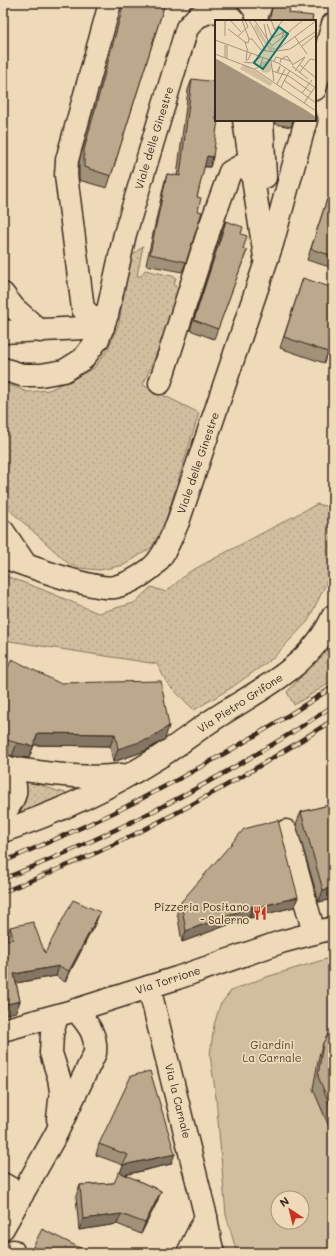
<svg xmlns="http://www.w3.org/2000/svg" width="336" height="1256" font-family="Mali,sans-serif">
<defs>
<pattern id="grass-dots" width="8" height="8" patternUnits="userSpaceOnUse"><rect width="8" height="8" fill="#d0be9f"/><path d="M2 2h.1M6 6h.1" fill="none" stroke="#b4a388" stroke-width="1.8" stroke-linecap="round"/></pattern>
</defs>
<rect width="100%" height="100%" fill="#eedab8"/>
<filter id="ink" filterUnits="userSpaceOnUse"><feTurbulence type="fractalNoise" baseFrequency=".025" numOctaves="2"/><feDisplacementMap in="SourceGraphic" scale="8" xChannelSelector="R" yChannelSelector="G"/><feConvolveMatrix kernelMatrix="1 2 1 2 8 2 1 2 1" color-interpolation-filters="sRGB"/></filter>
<g filter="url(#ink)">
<!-- grass -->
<g fill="url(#grass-dots)" stroke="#86745e">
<polygon points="143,246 137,276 141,276 145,270 176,277 174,285 184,290 143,385 199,413 164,526 151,548 124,565 100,570 79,568 69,564 3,504 3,382 27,392 49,390 94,368 108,349 119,323 129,258"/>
<polygon points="317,504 333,508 333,569 308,621 273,658 231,688 194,710 167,683 157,664 3,640 3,575 41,589 98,613 134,603 151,587 166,592 189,572"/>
<polygon points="333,642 333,681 294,705 287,692"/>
<polygon points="25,779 57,791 76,795 20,813 26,793"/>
</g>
<!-- park -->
<path fill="#d0be9f" stroke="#86745e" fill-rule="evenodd" d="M333 957V1253H237L226 1215 216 1097 210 1055 214 1025 220 1005 231 991 263 978ZM278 1198H302V1222H278Z"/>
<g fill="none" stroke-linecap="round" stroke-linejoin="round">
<defs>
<g id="minor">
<polyline points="315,89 333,24"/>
<polyline points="244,120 265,257"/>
<polyline points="262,120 265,177"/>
<polyline points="3,294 14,308 40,331"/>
<polyline points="103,327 83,309 66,175 67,160 109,7"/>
<polyline points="3,332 103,327"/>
<polyline points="3,369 22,375 41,375 64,371 83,359 98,339 107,315 125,234 187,28 197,17 211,11 228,14 234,21"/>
<polyline points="160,383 210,227 230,172 250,161"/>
<polyline points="3,531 26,565"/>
<path d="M3 557C26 565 94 591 115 587 127 584 140 577 150 569 164 558 171 537 178 522L272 244 306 120"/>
<path d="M3 765 8 768C46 773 84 780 122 775"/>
<path d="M3 814C18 796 19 788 8 768"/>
<path d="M3 831C57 813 108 789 156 759 176 747 194 732 214 719 257 691 311 667 333 616"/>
<polyline points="286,831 314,933"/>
<polyline points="57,1016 52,1034 51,1053 59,1078 61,1091 58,1119"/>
<polyline points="3,1184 22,1195"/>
<path d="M3 1228 55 1136 95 1053C97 1033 87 1024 76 1010"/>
<polyline points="12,1253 13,1251"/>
</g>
<g id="major">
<polyline points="149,987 206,1217 188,1253"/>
<polyline points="3,1030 76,1010 177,978 281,942 333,928"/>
<polyline points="206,1217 210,1241 213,1253"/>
</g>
</defs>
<!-- minor casing -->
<use href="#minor" stroke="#3b2a1e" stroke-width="25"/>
<!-- major casing -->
<use href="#major" stroke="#3b2a1e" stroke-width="25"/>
<!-- minor -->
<use href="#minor" stroke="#eedab8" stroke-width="22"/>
<!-- major -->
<use href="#major" stroke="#eedab8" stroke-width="22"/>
<defs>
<g id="rail">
<path d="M3 862C48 842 95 823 139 800 205 766 270 728 333 687"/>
<path d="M3 879C119 833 229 775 333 706"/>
<path d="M3 892C35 879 67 866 98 852 179 814 258 769 333 720"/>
</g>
</defs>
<!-- rail casing -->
<use href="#rail" stroke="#3b2a1e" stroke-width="4.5"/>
<!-- rail -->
<use href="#rail" stroke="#eedab8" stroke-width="3" stroke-dasharray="9" stroke-linecap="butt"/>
</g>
<!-- wall -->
<g fill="#a29179" stroke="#3b2a1e">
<polygon points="122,3 165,3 111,176 107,188 79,180 79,162"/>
<polygon points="273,4 289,13 312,21 267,21"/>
<polygon points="192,79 213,157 210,167 204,167 197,197 186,262 182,272 146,265 164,184 167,174 177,176 188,90"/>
<polygon points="274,120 293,120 291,127 275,124"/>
<polygon points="327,199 333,201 333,268 307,260"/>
<polygon points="226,221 241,234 243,249 247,250 214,339 190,330"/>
<polygon points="303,278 328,352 324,363 280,348"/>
<polygon points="3,678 165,739 145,751 113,762 110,746 34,745 29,758 12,756 3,753"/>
<polygon points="333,804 333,899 319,902 296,824 301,812"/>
<polygon points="298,897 294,907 250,918 249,917 182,942 177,912 181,902"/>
<polygon points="96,922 65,982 56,976 16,983 20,1001 16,1012 6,938 10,927 45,953"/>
<polygon points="333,1031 333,1136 313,1089 319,1056 323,1043"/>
<polygon points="99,1144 171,1164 125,1175 161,1191 157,1202 141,1234 117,1224 79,1230 76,1196 80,1185 114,1183 120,1173 123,1165 96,1155"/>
</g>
<!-- shaded-wall -->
<g fill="#847663" stroke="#3b2a1e">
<polygon points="207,156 213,157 210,167 203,166"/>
<polygon points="169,726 165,739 145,751 113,762 118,749"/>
<polygon points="38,733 115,734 110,746 34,745 29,758 12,756 17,743"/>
<polygon points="333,887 333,899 319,902 323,890"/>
<polygon points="298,897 294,907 250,918 254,908"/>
<polygon points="253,906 249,917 182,942 186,931"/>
<polygon points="100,912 96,922 65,982 69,971"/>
<polygon points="59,966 56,976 10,984 14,974"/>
<polygon points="20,1001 16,1012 3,1015 3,1005"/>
<polygon points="175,1154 171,1164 119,1176 123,1165"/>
<polygon points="161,1191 157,1202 141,1234 145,1223"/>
<polygon points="121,1214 117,1224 79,1230 83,1219"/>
</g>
<!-- building -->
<g fill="#bca98d" stroke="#3b2a1e">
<polygon points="124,3 165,3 111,176 84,167 84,150"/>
<polygon points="273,4 290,7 289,13 313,16 312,21 269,21"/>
<polygon points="192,79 216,82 216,120 218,120 213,157 207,156 197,197 201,198 198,211 202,212 186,262 150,254 167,174 180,176"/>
<polygon points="327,199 333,201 333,256 311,249"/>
<polygon points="226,221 243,227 241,234 247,236 243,249 247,250 218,329 194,320"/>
<polygon points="303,278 333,288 333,337 328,352 284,337"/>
<polygon points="12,659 59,683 161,681 169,726 149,739 118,749 115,734 38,733 33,746 17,743 7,740 3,739 3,678"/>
<polygon points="333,804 333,887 323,890 301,812"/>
<polygon points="278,820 298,897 254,908 253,906 186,931 181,902 244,829"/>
<polygon points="73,900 100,912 69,971 59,966 14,974 20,1001 3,1005 3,941 13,939 10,927 33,922 45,953"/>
<polygon points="333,1031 333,1113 318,1076 323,1043 328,1034"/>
<polygon points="150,1071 175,1154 123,1165 128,1155 99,1144 131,1076"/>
<polygon points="119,1172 161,1191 145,1223 121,1214 83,1219 80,1185 114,1183"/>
<polygon points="42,1229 86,1251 84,1253 30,1253"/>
</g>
</g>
<!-- icons -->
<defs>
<symbol id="restaurant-bare" viewBox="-9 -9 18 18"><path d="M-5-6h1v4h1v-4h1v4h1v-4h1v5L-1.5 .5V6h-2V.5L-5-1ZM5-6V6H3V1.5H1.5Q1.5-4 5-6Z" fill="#c8321e" stroke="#eedab8" stroke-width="2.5" paint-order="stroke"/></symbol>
</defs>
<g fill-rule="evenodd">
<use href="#restaurant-bare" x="250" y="903" width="20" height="20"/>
</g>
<g text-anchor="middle" stroke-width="3.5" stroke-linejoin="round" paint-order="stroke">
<!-- street labels -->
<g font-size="11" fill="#3b2a1e" stroke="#eedab8">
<text transform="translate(154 138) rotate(-73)" y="4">Viale delle Ginestre</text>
<text transform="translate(198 463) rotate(-71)" y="4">Viale delle Ginestre</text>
<text transform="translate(240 703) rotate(-33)" y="4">Via Pietro Grifone</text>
<text transform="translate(168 980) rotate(-18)" y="4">Via Torrione</text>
<text transform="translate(178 1101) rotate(76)" y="4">Via la Carnale</text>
</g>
<!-- poi labels -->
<g font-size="11" fill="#3b2a1e" stroke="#eedab8" text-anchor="end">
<text x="249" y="911">Pizzeria Positano<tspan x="249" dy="13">- Salerno</tspan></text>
</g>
<!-- park labels -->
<g font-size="11" fill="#514031" stroke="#eedab8">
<text x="272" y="1049">Giardini<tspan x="272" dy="13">La Carnale</tspan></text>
</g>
</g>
<!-- overview -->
<g transform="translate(215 20)">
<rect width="101" height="101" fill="#eedab8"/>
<path d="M41 4 54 26 63 29 55 31 41 11 39 7Z" fill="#d0be9f"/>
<path d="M45 47a6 6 0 1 1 12 0a6 6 0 1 1-12 0ZM28 45 34 47 58 63 55 66 25 49Z" fill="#d0be9f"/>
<path d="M0 38 89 89 101 97V101H0Z" fill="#a7947c"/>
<path fill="none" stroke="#a6947a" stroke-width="1" d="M15 0 26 12M27 0 34 19 33 23 30 22M34 0 51 31M56 0 60 10 68 0M40 1 57 26 88 0M49 4 53 23M52 4 57 18 69 12 67 17M13 9 30 22 33 32M10 16V0M23 16 33 7 30 0M80 17 92 34M34 19H37L46 30 59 32 101 1M0 20 63 43 101 68M87 26 101 15M62 31 75 29 100 12M32 32 31 40H33L36 33M0 34 39 49 101 91M10 38V25M12 38V25M56 41 59 61M59 41 61 37 76 41M29 42 36 43 46 37M65 43 66 39 72 36 78 45M77 45 90 37M85 45 101 58M77 46 93 59M40 49 45 46 48 38M57 51 74 56 96 72M80 51 90 37M62 52 65 46 63 52M84 53 95 39 100 40M70 61 101 83M62 64 70 49M66 67 75 50M87 73 97 60M89 83 100 67"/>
<path fill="#0f766e" fill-opacity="0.15" stroke="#0f766e" stroke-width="2" d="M64 7 73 14 48 49 39 43Z"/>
<rect width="101" height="101" fill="none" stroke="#3b2a1e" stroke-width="2"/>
</g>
<!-- margin -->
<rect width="336" height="1256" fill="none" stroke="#eedab8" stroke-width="16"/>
<rect x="8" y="8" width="320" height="1240" fill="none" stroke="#3b2a1e" stroke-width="1.5" filter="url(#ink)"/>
<!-- north arrow -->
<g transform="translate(290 1210) rotate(325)"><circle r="19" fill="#eedab8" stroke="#a6947a"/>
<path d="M0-3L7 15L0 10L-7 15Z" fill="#c8321e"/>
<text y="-6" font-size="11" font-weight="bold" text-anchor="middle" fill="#3b2a1e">N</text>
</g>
</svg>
